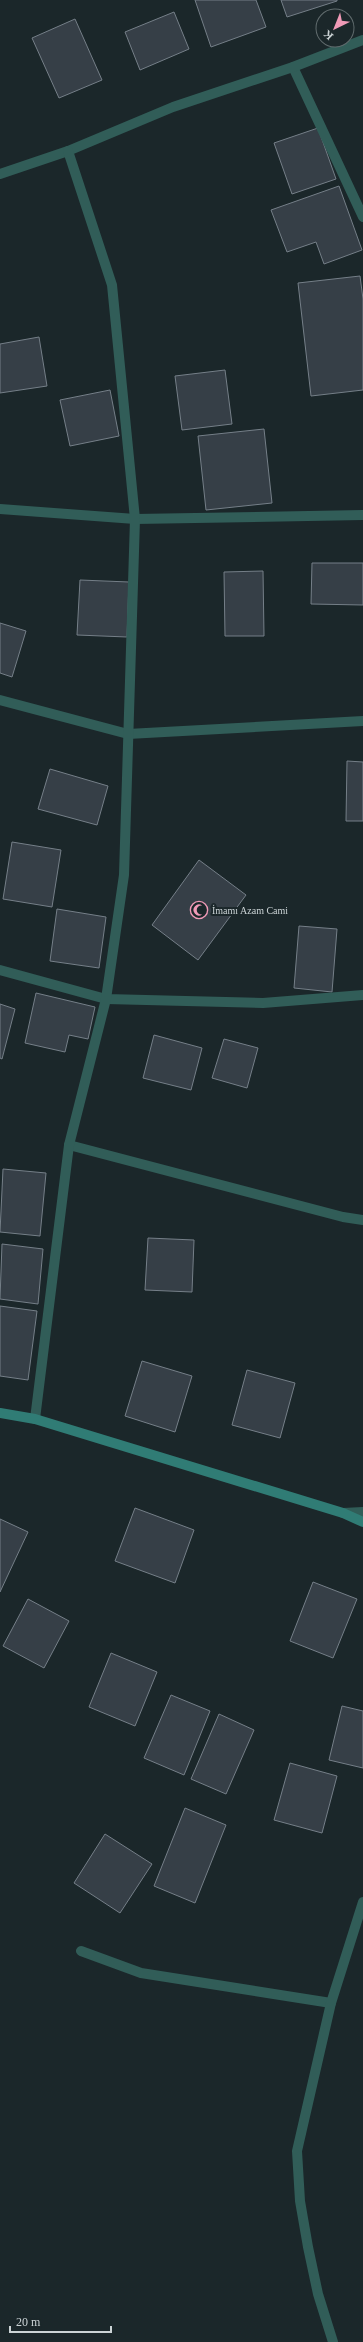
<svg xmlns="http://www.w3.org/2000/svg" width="363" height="2342" font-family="Georgia,serif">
<rect width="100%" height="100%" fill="#1b272a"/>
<!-- building -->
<g fill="#363f47" stroke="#757f88">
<polygon points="195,0 256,0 266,27 211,47"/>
<polygon points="281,0 337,0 337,1 287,17"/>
<polygon points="174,12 189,49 140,70 125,32"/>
<polygon points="75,19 102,80 59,98 32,38"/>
<polygon points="318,128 336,179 292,194 274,143"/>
<polygon points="339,186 362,250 324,264 316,242 287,252 271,210"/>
<polygon points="360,276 363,299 363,390 311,396 298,283"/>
<polygon points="39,337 47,386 0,393 0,344"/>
<polygon points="225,370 232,424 182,430 175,376"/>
<polygon points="110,390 119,436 70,446 60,400"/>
<polygon points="264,429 272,503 206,510 198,436"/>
<polygon points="312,563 363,563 363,605 311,604"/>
<polygon points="263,571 264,636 225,636 224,572"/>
<polygon points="80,580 129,582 127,637 77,635"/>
<polygon points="0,623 26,631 12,677 0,673"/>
<polygon points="347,761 363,762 363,821 346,821"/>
<polygon points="50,769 108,786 97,825 38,809"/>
<polygon points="12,842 61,850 52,907 3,899"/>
<polygon points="199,860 246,895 198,960 152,925"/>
<polygon points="57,909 106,917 99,968 50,961"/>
<polygon points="299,926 337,929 332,992 294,988"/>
<polygon points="36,993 95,1007 88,1039 69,1035 65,1052 25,1043"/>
<polygon points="0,1004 15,1009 2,1059 0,1058"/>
<polygon points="154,1035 202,1048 191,1090 143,1078"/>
<polygon points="224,1039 258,1048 247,1088 212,1078"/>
<polygon points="3,1169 46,1173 40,1236 0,1232"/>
<polygon points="148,1238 194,1240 192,1292 145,1290"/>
<polygon points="2,1244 43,1249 38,1304 0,1299"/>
<polygon points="0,1306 37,1311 28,1380 0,1376"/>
<polygon points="142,1361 192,1376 175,1432 125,1416"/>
<polygon points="247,1370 295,1383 280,1438 232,1425"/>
<polygon points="135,1508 194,1530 175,1583 115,1561"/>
<polygon points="0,1519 28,1532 0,1592"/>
<polygon points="313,1582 357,1599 333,1658 290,1641"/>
<polygon points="28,1599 69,1621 44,1668 3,1646"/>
<polygon points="111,1653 157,1672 135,1726 89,1707"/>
<polygon points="171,1695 210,1711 184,1775 144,1758"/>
<polygon points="342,1706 363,1711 363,1768 329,1760"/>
<polygon points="219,1714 254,1730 226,1794 191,1779"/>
<polygon points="290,1763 337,1776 322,1833 274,1820"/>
<polygon points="185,1808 226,1825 195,1903 154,1886"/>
<polygon points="105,1834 152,1864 120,1913 74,1883"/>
</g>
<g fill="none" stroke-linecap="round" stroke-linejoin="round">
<!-- street -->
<g stroke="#315d58" stroke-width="10">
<polyline points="293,67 363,217"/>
<polyline points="0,174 68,151 173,107 293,67 363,40"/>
<polyline points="0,509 135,519 363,515"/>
<polyline points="0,700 128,734 363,721"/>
<polyline points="0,970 106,999 263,1003 363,995"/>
<polyline points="69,1145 343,1217 363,1220"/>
<polyline points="35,1419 69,1145 106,999 124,875 135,519 112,285 68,151"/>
<polyline points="343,1513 363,1512"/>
<polyline points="81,1951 141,1973 331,2003"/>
<polyline points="333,2342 318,2294 308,2247 300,2201 297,2151 331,2003 363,1902"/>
</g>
<!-- secondary -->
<polyline stroke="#307c75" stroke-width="10" points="0,1413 35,1419 343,1513 363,1522"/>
</g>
<!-- icons -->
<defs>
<symbol id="mosque-ring" viewBox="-11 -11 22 22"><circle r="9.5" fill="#1b272a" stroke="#f09ab7" stroke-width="1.5"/><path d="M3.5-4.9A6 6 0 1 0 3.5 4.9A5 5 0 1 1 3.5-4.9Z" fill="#f09ab7"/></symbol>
</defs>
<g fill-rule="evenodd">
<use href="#mosque-ring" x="189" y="900" width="20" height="20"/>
</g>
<g text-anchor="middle" stroke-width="4" stroke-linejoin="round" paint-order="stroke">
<!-- poi labels -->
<g font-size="10" fill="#cbd3d5" stroke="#1b272a" text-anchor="start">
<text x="212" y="914">İmamı Azam Cami</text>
</g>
</g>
<!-- north arrow -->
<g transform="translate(335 28) rotate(223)"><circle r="19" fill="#1b272a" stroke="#616c6e"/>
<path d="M0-3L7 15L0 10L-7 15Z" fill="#f09ab7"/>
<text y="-6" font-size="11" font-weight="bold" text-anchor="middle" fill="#cbd3d5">K</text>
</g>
<!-- scale -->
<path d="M10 2326v6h101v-6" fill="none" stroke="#cbd3d5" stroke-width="2"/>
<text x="16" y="2326" font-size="12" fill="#cbd3d5" stroke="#1b272a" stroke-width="3" paint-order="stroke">20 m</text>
</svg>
